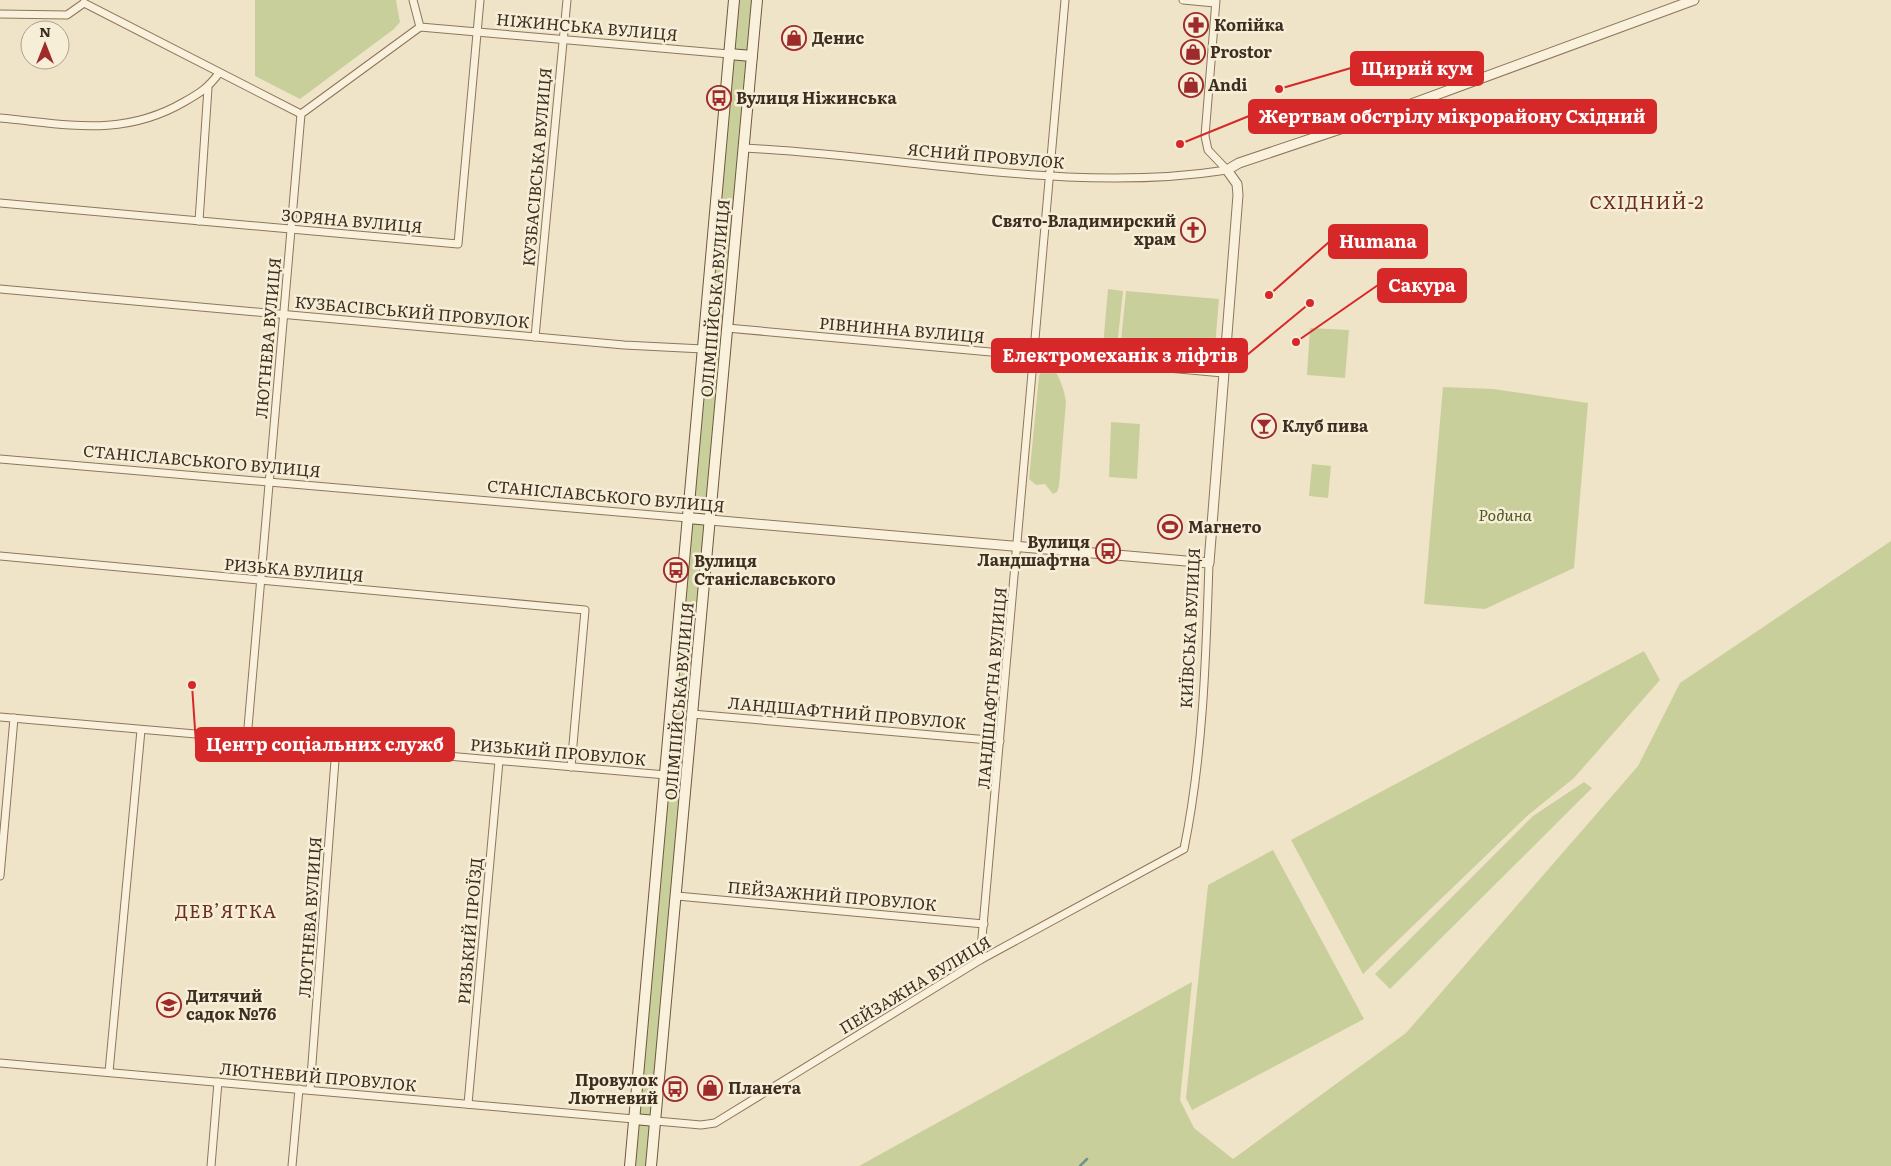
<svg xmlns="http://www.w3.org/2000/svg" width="1891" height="1166" font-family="Literata,serif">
<rect width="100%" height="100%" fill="#f0e4c8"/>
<!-- green -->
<g fill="#c9cf9b">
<polygon points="255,0 396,0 400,22 394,29 300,99 255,76"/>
<polygon points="734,0 757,0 651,1166 630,1166"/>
<polygon points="1108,289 1123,291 1117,347 1103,346"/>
<polygon points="1126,291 1219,299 1213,370 1119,361"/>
<polygon points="1310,328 1349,330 1345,378 1307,375"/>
<path d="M1044 366H1049C1058 369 1065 392 1066 402L1059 486 1057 492 1053 494 1045 484 1036 485 1029 479 1039 376Z"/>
<polygon points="1443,387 1493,389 1588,403 1574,568 1485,609 1424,604"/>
<polygon points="1111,422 1140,424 1137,479 1109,477"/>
<polygon points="1312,464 1331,466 1328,498 1309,496"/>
<polygon points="1891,541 1891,1166 859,1166 1192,982 1180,1100 1194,1128 1233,1159 1406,1033 1638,766 1680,683"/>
<polygon points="1644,651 1660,680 1574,778 1527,816 1363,974 1291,840"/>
<polygon points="1584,782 1592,788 1390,989 1375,974 1533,816"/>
<polygon points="1273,850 1364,1019 1192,1110 1186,1098 1208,885"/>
</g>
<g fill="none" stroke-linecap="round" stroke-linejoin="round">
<!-- stream -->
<polyline stroke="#6f938a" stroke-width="2.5" points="1080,1166 1087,1159"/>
<defs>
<g id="minor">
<polyline points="413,0 420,27"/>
<polyline points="1183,0 1215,3"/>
<polyline points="1216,0 1205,136 1208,150 1227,170"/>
<polyline points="84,3 301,114"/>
<polyline points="0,14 67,15 84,3"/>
<polyline points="420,27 729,54"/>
<path d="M0 118C67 124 122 138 184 102 200 93 208 88 219 73"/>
<path d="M743 148C903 155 1068 195 1227 170"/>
<polyline points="0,203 458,244 480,0"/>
<polyline points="199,221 208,88"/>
<polyline points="0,289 624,345 703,349"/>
<polyline points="727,328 1223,373"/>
<polyline points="535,337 567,0"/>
<polyline points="0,459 688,518"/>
<polyline points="0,556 585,610 571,767"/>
<polyline points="692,714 1000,741"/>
<polyline points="0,717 666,775"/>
<polyline points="247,739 301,114 420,27"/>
<polyline points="0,876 14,718"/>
<polyline points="677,896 984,924"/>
<polyline points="980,960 1065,0"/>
<polyline points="0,1063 634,1119"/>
<polyline points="109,1072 141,730"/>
<polyline points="310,1090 336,747"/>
<polyline points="468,1104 499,761"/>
<path d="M656 1121 701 1125 715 1123 980 960 1184 849C1203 756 1206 658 1209 563"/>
<polyline points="211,1166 218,1082"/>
<polyline points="292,1166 299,1089"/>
</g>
<polyline id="tertiary" points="710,520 1209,563 1238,195 1237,184 1227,170 1239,163 1376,117 1694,0"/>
<g id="secondary">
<polyline points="729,54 752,56"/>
<polyline points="688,518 710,520"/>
<polyline points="634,1119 656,1121"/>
<polyline points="630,1166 734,0"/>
<polyline points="651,1166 757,0"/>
</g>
</defs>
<!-- minor casing -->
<use href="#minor" stroke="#8d765c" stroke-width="9"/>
<!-- tertiary casing -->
<use href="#tertiary" stroke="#8d765c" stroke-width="11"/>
<!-- secondary casing -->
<use href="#secondary" stroke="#6f573f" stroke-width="12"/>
<!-- minor -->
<use href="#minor" stroke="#faf1dc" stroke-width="7"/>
<!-- tertiary -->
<use href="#tertiary" stroke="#faf1dc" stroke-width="9"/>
<!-- secondary -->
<use href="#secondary" stroke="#faf1dc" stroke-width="10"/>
</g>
<!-- icons -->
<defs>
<symbol id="pharmacy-ring" viewBox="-11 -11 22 22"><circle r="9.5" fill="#f7eed8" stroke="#9e2a2b" stroke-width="1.5"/><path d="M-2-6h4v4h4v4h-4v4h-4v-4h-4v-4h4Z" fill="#9e2a2b"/></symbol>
<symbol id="shop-ring" viewBox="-11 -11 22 22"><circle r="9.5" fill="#f7eed8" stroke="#9e2a2b" stroke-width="1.5"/><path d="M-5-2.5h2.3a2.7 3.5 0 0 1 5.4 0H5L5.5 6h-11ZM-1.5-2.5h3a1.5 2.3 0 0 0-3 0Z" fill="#9e2a2b"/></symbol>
<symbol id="bus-ring" viewBox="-11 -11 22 22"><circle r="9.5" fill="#f7eed8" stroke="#9e2a2b" stroke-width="1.5"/><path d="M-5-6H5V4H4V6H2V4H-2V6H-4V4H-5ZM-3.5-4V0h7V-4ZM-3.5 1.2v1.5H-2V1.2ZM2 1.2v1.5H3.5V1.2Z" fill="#9e2a2b"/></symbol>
<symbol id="church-ring" viewBox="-11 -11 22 22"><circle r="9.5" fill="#f7eed8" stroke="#9e2a2b" stroke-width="1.5"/><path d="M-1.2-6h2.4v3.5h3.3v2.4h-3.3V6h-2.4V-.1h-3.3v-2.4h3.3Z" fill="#9e2a2b"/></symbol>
<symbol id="bar-ring" viewBox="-11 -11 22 22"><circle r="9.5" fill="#f7eed8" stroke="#9e2a2b" stroke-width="1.5"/><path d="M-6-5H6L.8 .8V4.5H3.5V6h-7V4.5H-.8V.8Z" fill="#9e2a2b"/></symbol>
<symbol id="stadium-ring" viewBox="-11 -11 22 22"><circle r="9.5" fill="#f7eed8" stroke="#9e2a2b" stroke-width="1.5"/><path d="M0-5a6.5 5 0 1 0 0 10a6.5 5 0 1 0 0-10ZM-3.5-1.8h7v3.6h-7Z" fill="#9e2a2b"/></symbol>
<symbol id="school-ring" viewBox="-11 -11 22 22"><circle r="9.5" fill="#f7eed8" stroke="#9e2a2b" stroke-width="1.5"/><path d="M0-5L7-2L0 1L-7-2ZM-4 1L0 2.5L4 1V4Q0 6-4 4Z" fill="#9e2a2b"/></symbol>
</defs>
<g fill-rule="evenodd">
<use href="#pharmacy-ring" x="1182" y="11" width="28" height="28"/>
<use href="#shop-ring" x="780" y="24" width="28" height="28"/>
<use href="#shop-ring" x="1179" y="38" width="28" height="28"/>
<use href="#shop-ring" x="1177" y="71" width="28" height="28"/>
<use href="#bus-ring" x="705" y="84" width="28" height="28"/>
<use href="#church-ring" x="1179" y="216" width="28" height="28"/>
<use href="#bar-ring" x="1250" y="412" width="28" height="28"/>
<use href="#stadium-ring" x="1156" y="513" width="28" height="28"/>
<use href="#bus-ring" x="1094" y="537" width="28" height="28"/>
<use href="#bus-ring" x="662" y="556" width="28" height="28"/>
<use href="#school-ring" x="155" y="991" width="28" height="28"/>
<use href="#shop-ring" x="696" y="1074" width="28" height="28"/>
<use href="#bus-ring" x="661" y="1075" width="28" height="28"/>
</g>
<g text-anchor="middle" stroke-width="5" stroke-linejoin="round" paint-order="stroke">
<!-- poi labels -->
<g font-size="16" font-weight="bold" fill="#3d2e20" stroke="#f7eed8" text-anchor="start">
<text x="1214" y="31">Копійка</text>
<text x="812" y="44">Денис</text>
<text x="1210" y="58">Prostor</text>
<text x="1208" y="91">Andi</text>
<text x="736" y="104">Вулиця Ніжинська</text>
<text x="1176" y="227" text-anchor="end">Свято-Владимирский<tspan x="1176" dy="18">храм</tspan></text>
<text x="1282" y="432">Клуб пива</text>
<text x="1188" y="533">Магнето</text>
<text x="1090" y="548" text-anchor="end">Вулиця<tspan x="1090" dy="18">Ландшафтна</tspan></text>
<text x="694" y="567">Вулиця<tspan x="694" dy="18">Станіславського</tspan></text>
<text x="186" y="1002">Дитячий<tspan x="186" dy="18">садок №76</tspan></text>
<text x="658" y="1086" text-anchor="end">Провулок<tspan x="658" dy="18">Лютневий</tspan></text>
<text x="728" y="1094">Планета</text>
</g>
<!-- street labels -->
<g font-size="16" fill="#3d2e20" stroke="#f7eed8">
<text transform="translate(587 27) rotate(5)" y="6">НІЖИНСЬКА ВУЛИЦЯ</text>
<text transform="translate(986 156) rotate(5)" y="6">ЯСНИЙ ПРОВУЛОК</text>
<text transform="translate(537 167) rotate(-85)" y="6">КУЗБАСІВСЬКА ВУЛИЦЯ</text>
<text transform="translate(352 221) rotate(5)" y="6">ЗОРЯНА ВУЛИЦЯ</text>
<text transform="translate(715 298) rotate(-85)" y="6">ОЛІМПІЙСЬКА ВУЛИЦЯ</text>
<text transform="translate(412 312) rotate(5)" y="6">КУЗБАСІВСЬКИЙ ПРОВУЛОК</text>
<text transform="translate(902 330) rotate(5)" y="6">РІВНИННА ВУЛИЦЯ</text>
<text transform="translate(268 338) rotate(-85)" y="6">ЛЮТНЕВА ВУЛИЦЯ</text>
<text transform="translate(202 461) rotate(5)" y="6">СТАНІСЛАВСЬКОГО ВУЛИЦЯ</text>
<text transform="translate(606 496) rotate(5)" y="6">СТАНІСЛАВСЬКОГО ВУЛИЦЯ</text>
<text transform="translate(294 570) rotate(5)" y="6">РИЗЬКА ВУЛИЦЯ</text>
<text transform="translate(1190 628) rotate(-87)" y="6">КИЇВСЬКА ВУЛИЦЯ</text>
<text transform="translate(992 688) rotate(-85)" y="6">ЛАНДШАФТНА ВУЛИЦЯ</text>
<text transform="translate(679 701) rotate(-85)" y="6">ОЛІМПІЙСЬКА ВУЛИЦЯ</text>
<text transform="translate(847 713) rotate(5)" y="6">ЛАНДШАФТНИЙ ПРОВУЛОК</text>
<text transform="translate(558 752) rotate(5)" y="6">РИЗЬКИЙ ПРОВУЛОК</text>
<text transform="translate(832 896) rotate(5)" y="6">ПЕЙЗАЖНИЙ ПРОВУЛОК</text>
<text transform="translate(310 917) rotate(-86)" y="6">ЛЮТНЕВА ВУЛИЦЯ</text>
<text transform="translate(470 931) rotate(-85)" y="6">РИЗЬКИЙ ПРОЇЗД</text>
<text transform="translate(915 985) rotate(-31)" y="6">ПЕЙЗАЖНА ВУЛИЦЯ</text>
<text transform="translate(318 1077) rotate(5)" y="6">ЛЮТНЕВИЙ ПРОВУЛОК</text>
</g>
<!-- park labels -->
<g font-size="16" font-style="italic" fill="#4d5a26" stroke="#f7eed8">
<text x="1505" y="521">Родина</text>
</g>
<!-- neighbourhood labels -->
<g font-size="18" letter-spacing="1" fill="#6b2e1e" stroke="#f7eed8">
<text x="1647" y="209">СХІДНИЙ-2</text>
<text x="226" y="918">ДЕВ’ЯТКА</text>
</g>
</g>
<!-- callouts -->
<path fill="none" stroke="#d62828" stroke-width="2" d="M1279 89L1351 68M1180 144L1249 116M1269 295L1329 242M1296 342L1378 285M1310 303L1247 355M192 685L196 744"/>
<g fill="#d62828" stroke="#f7eed8" stroke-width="2">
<circle cx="1279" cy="89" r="5"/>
<circle cx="1180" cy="144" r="5"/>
<circle cx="1269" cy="295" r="5"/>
<circle cx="1296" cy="342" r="5"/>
<circle cx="1310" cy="303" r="5"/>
<circle cx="192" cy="685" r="5"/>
</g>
<g fill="#d62828" stroke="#d62828" stroke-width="2">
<rect x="1351" y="52" width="132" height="33" rx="5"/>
<rect x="1249" y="100" width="407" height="33" rx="5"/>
<rect x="1329" y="225" width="98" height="33" rx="5"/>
<rect x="1378" y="269" width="88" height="33" rx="5"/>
<rect x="992" y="339" width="255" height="33" rx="5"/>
<rect x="196" y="728" width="258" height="33" rx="5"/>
</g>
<g font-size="18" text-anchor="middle" font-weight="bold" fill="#fff">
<text x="1417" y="75">Щирий кум</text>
<text x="1452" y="123">Жертвам обстрілу мікрорайону Східний</text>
<text x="1378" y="248">Humana</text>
<text x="1422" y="292">Сакура</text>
<text x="1120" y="362">Електромеханік з ліфтів</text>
<text x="325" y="751">Центр соціальних служб</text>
</g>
<!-- north arrow -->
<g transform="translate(45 45)"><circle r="24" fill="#f7eed8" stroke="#ada18e"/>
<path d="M0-4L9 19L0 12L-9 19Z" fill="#9e2a2b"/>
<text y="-8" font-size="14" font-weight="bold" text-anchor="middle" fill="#3d2e20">N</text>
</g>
</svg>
